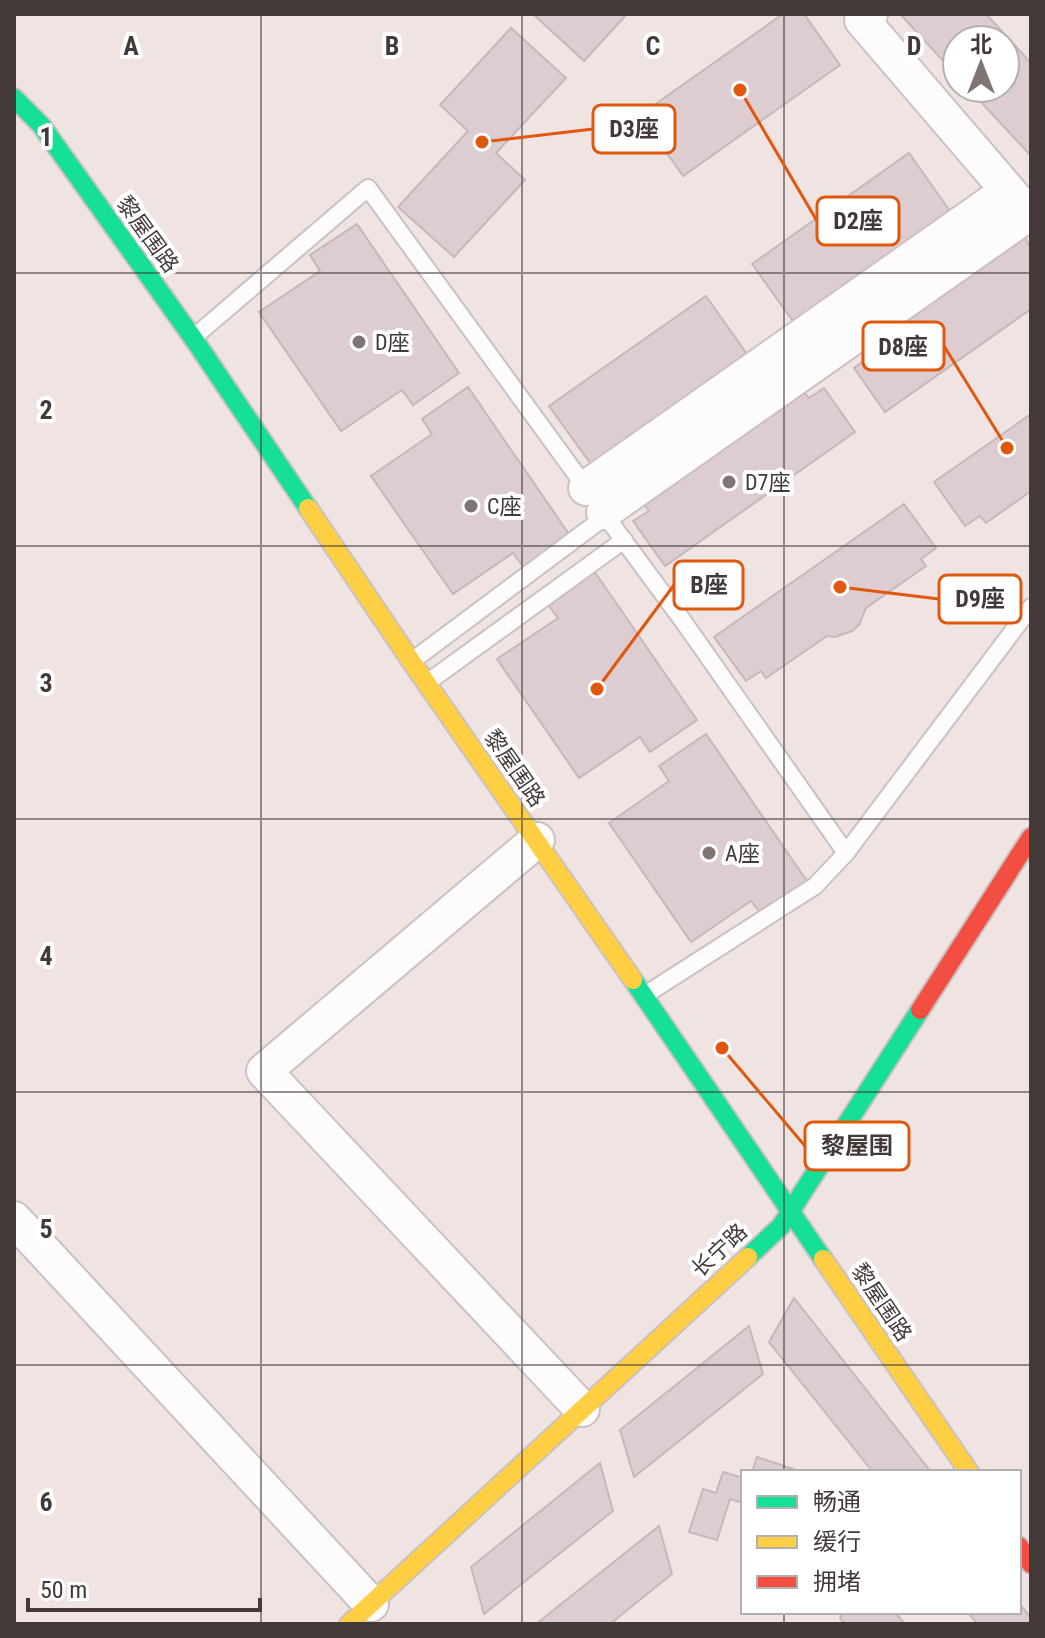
<svg xmlns="http://www.w3.org/2000/svg" width="1045" height="1638" font-family="'Roboto Condensed','Noto Sans SC',sans-serif">
<rect width="100%" height="100%" fill="#f0e4e3"/>
<!-- building -->
<g fill="#ddccd0" stroke="#c3b9ba" stroke-width="2">
<polygon points="533,14 627,14 584,61"/>
<polygon points="783,14 804,14 840,65 683,176 640,115"/>
<polygon points="900,14 986,14 1031,63 1031,156 968,88 1005,88 1005,40 957,40 957,76"/>
<polygon points="511,28 566,78 496,153 525,180 454,257 398,207 468,131 440,105"/>
<polygon points="909,153 952,214 795,324 752,264"/>
<polygon points="357,224 459,373 413,405 402,390 341,431 259,312 320,271 310,255"/>
<polygon points="1024,237 1029,245 1031,243 1031,309 885,412 854,368 869,357 864,349"/>
<polygon points="706,296 749,357 593,467 549,406"/>
<polygon points="468,387 571,537 524,568 513,553 453,594 371,476 432,434 422,419"/>
<polygon points="824,388 855,432 665,566 633,521 649,511 643,503 803,391 809,398"/>
<polygon points="1031,414 1031,491 986,523 980,516 965,526 934,482"/>
<polygon points="904,504 936,548 921,559 926,566 866,608 859,625 852,631 835,637 827,636 766,678 761,671 746,681 714,637"/>
<polygon points="594,571 697,720 650,752 640,737 579,778 497,659 558,618 547,603"/>
<polygon points="706,734 809,884 762,915 751,901 691,942 609,823 669,781 659,766"/>
<polygon points="794,1298 931,1472 873,1472 769,1342"/>
<polygon points="749,1326 763,1374 634,1477 620,1430"/>
<polygon points="757,1457 802,1472 752,1472"/>
<polygon points="600,1463 613,1511 484,1614 471,1567"/>
<polygon points="723,1472 743,1478 743,1503 730,1499 717,1540 689,1532 703,1489 716,1493"/>
<polygon points="659,1526 672,1574 610,1624 536,1624"/>
<polygon points="1019,1603 1031,1618 1031,1624 977,1624 968,1612 1019,1612"/>
<polygon points="843,1612 895,1612 905,1624 845,1624 840,1618"/>
</g>
<g fill="none" stroke-linecap="round" stroke-linejoin="round">
<defs>
<g id="lane">
<polyline points="194,337 368,188 589,492"/>
<polyline points="602,511 683,621 846,853"/>
<polyline points="412,661 606,516"/>
<polyline points="428,682 624,540"/>
<polyline points="645,995 815,886 846,853 1031,607"/>
</g>
<g id="street">
<polyline points="870,14 862,20 1023,208"/>
<polyline points="586,488 1008,191"/>
<polyline points="604,512 1028,214"/>
<polyline points="537,840 264,1071 582,1409"/>
<polyline points="14,1219 371,1604"/>
</g>
<g id="fast">
<polyline points="14,98 41,125 193,338 308,508"/>
<polyline points="633,980 823,1259"/>
<polyline points="748,1257 781,1226 920,1010"/>
</g>
<g id="slow">
<polyline points="308,508 411,661 633,980"/>
<polyline points="823,1259 969,1472"/>
<polyline points="349,1624 748,1257"/>
</g>
<g id="jam">
<polyline points="920,1010 1031,837"/>
<polyline points="1019,1546 1031,1564"/>
</g>
</defs>
<!-- lane casing -->
<use href="#lane" stroke="#cac1c0" stroke-width="20"/>
<!-- street casing -->
<use href="#street" stroke="#cac1c0" stroke-width="38"/>
<!-- fast casing -->
<use href="#fast" stroke="#cac1c0" stroke-width="22"/>
<!-- slow casing -->
<use href="#slow" stroke="#cac1c0" stroke-width="22"/>
<!-- jam casing -->
<use href="#jam" stroke="#cac1c0" stroke-width="22"/>
<!-- lane -->
<use href="#lane" stroke="#fdfbfb" stroke-width="16"/>
<!-- street -->
<use href="#street" stroke="#fdfbfb" stroke-width="34"/>
<!-- fast -->
<use href="#fast" stroke="#16e098" stroke-width="18"/>
<!-- slow -->
<use href="#slow" stroke="#ffcf43" stroke-width="18"/>
<!-- jam -->
<use href="#jam" stroke="#f24e42" stroke-width="18"/>
</g>
<!-- grid -->
<path fill="none" stroke="#423938" stroke-width="2" stroke-opacity="0.55" d="M261 14V1624M522 14V1624M784 14V1472M14 273H1031M14 546H1031M14 819H1031M14 1092H1031M14 1365H1031M784 1612V1624"/>
<!-- markers -->
<g fill="#7f7574" stroke="#fff" stroke-width="3">
<circle cx="359" cy="342" r="8"/>
<circle cx="729" cy="482" r="8"/>
<circle cx="471" cy="506" r="8"/>
<circle cx="709" cy="853" r="8"/>
</g>
<g text-anchor="middle" stroke-width="8" stroke-linejoin="round" paint-order="stroke">
<!-- street labels -->
<g font-size="22" fill="#423938" stroke="#fff">
<text transform="translate(148 234) rotate(54)" y="8">黎屋围路</text>
<text transform="translate(515 768) rotate(55)" y="8">黎屋围路</text>
<text transform="translate(719 1250) rotate(-43)" y="8">长宁路</text>
<text transform="translate(882 1302) rotate(56)" y="8">黎屋围路</text>
</g>
<!-- poi labels -->
<g font-size="22" fill="#423938" stroke="#fff" text-anchor="start">
<text x="375" y="350">D座</text>
<text x="745" y="490">D7座</text>
<text x="487" y="514">C座</text>
<text x="725" y="861">A座</text>
</g>
</g>
<g font-size="26" text-anchor="middle" font-weight="bold" fill="#423938" stroke="#fff" stroke-width="8" stroke-linejoin="round" paint-order="stroke">
<text x="131" y="55">A</text>
<text x="392" y="55">B</text>
<text x="653" y="55">C</text>
<text x="914" y="55">D</text>
<text x="46" y="146">1</text>
<text x="46" y="419">2</text>
<text x="46" y="692">3</text>
<text x="46" y="965">4</text>
<text x="46" y="1238">5</text>
<text x="46" y="1511">6</text>
</g>
<!-- callouts -->
<path fill="none" stroke="#e0570e" stroke-width="3" d="M482 142L593 129M740 90L817 221M1007 448L944 346M597 689L674 585M840 587L939 599M722 1048L805 1146"/>
<g fill="#e0570e" stroke="#fff" stroke-width="3">
<circle cx="482" cy="142" r="8"/>
<circle cx="740" cy="90" r="8"/>
<circle cx="1007" cy="448" r="8"/>
<circle cx="597" cy="689" r="8"/>
<circle cx="840" cy="587" r="8"/>
<circle cx="722" cy="1048" r="8"/>
</g>
<g fill="#fff" stroke="#e0570e" stroke-width="3">
<rect x="593" y="105" width="82" height="48" rx="8"/>
<rect x="817" y="197" width="82" height="48" rx="8"/>
<rect x="863" y="322" width="81" height="48" rx="8"/>
<rect x="674" y="561" width="69" height="48" rx="8"/>
<rect x="939" y="575" width="82" height="48" rx="8"/>
<rect x="805" y="1122" width="104" height="48" rx="8"/>
</g>
<g font-size="24" text-anchor="middle" font-weight="bold" fill="#423938">
<text x="634" y="137">D3座</text>
<text x="858" y="229">D2座</text>
<text x="903" y="355">D8座</text>
<text x="709" y="593">B座</text>
<text x="980" y="607">D9座</text>
<text x="857" y="1154">黎屋围</text>
</g>
<!-- border -->
<rect width="1045" height="1638" fill="none" stroke="#423938" stroke-width="32"/>
<!-- legend -->
<rect x="741" y="1470" width="280" height="144" fill="#ffffff" stroke="#b3b0af" stroke-width="2"/>
<rect x="757" y="1496" width="40" height="12" fill="#16e098" stroke="#b3b0af" stroke-width="2"/>
<text x="813" y="1510" font-size="24" fill="#423938">畅通</text>
<rect x="757" y="1536" width="40" height="12" fill="#ffcf43" stroke="#b3b0af" stroke-width="2"/>
<text x="813" y="1550" font-size="24" fill="#423938">缓行</text>
<rect x="757" y="1576" width="40" height="12" fill="#f24e42" stroke="#b3b0af" stroke-width="2"/>
<text x="813" y="1590" font-size="24" fill="#423938">拥堵</text>
<!-- north arrow -->
<g transform="translate(981 64)"><circle r="38" fill="#ffffff" stroke="#b3b0af" stroke-width="2"/>
<path d="M0-6L14 30L0 20L-14 30Z" fill="#7f7574"/>
<text y="-12" font-size="22" font-weight="bold" text-anchor="middle" fill="#423938">北</text>
</g>
<!-- scale -->
<path d="M28 1598v12h232v-12" fill="none" stroke="#423938" stroke-width="4"/>
<text x="40" y="1598" font-size="24" fill="#423938" stroke="#ffffff" stroke-width="6" paint-order="stroke">50 m</text>
</svg>
